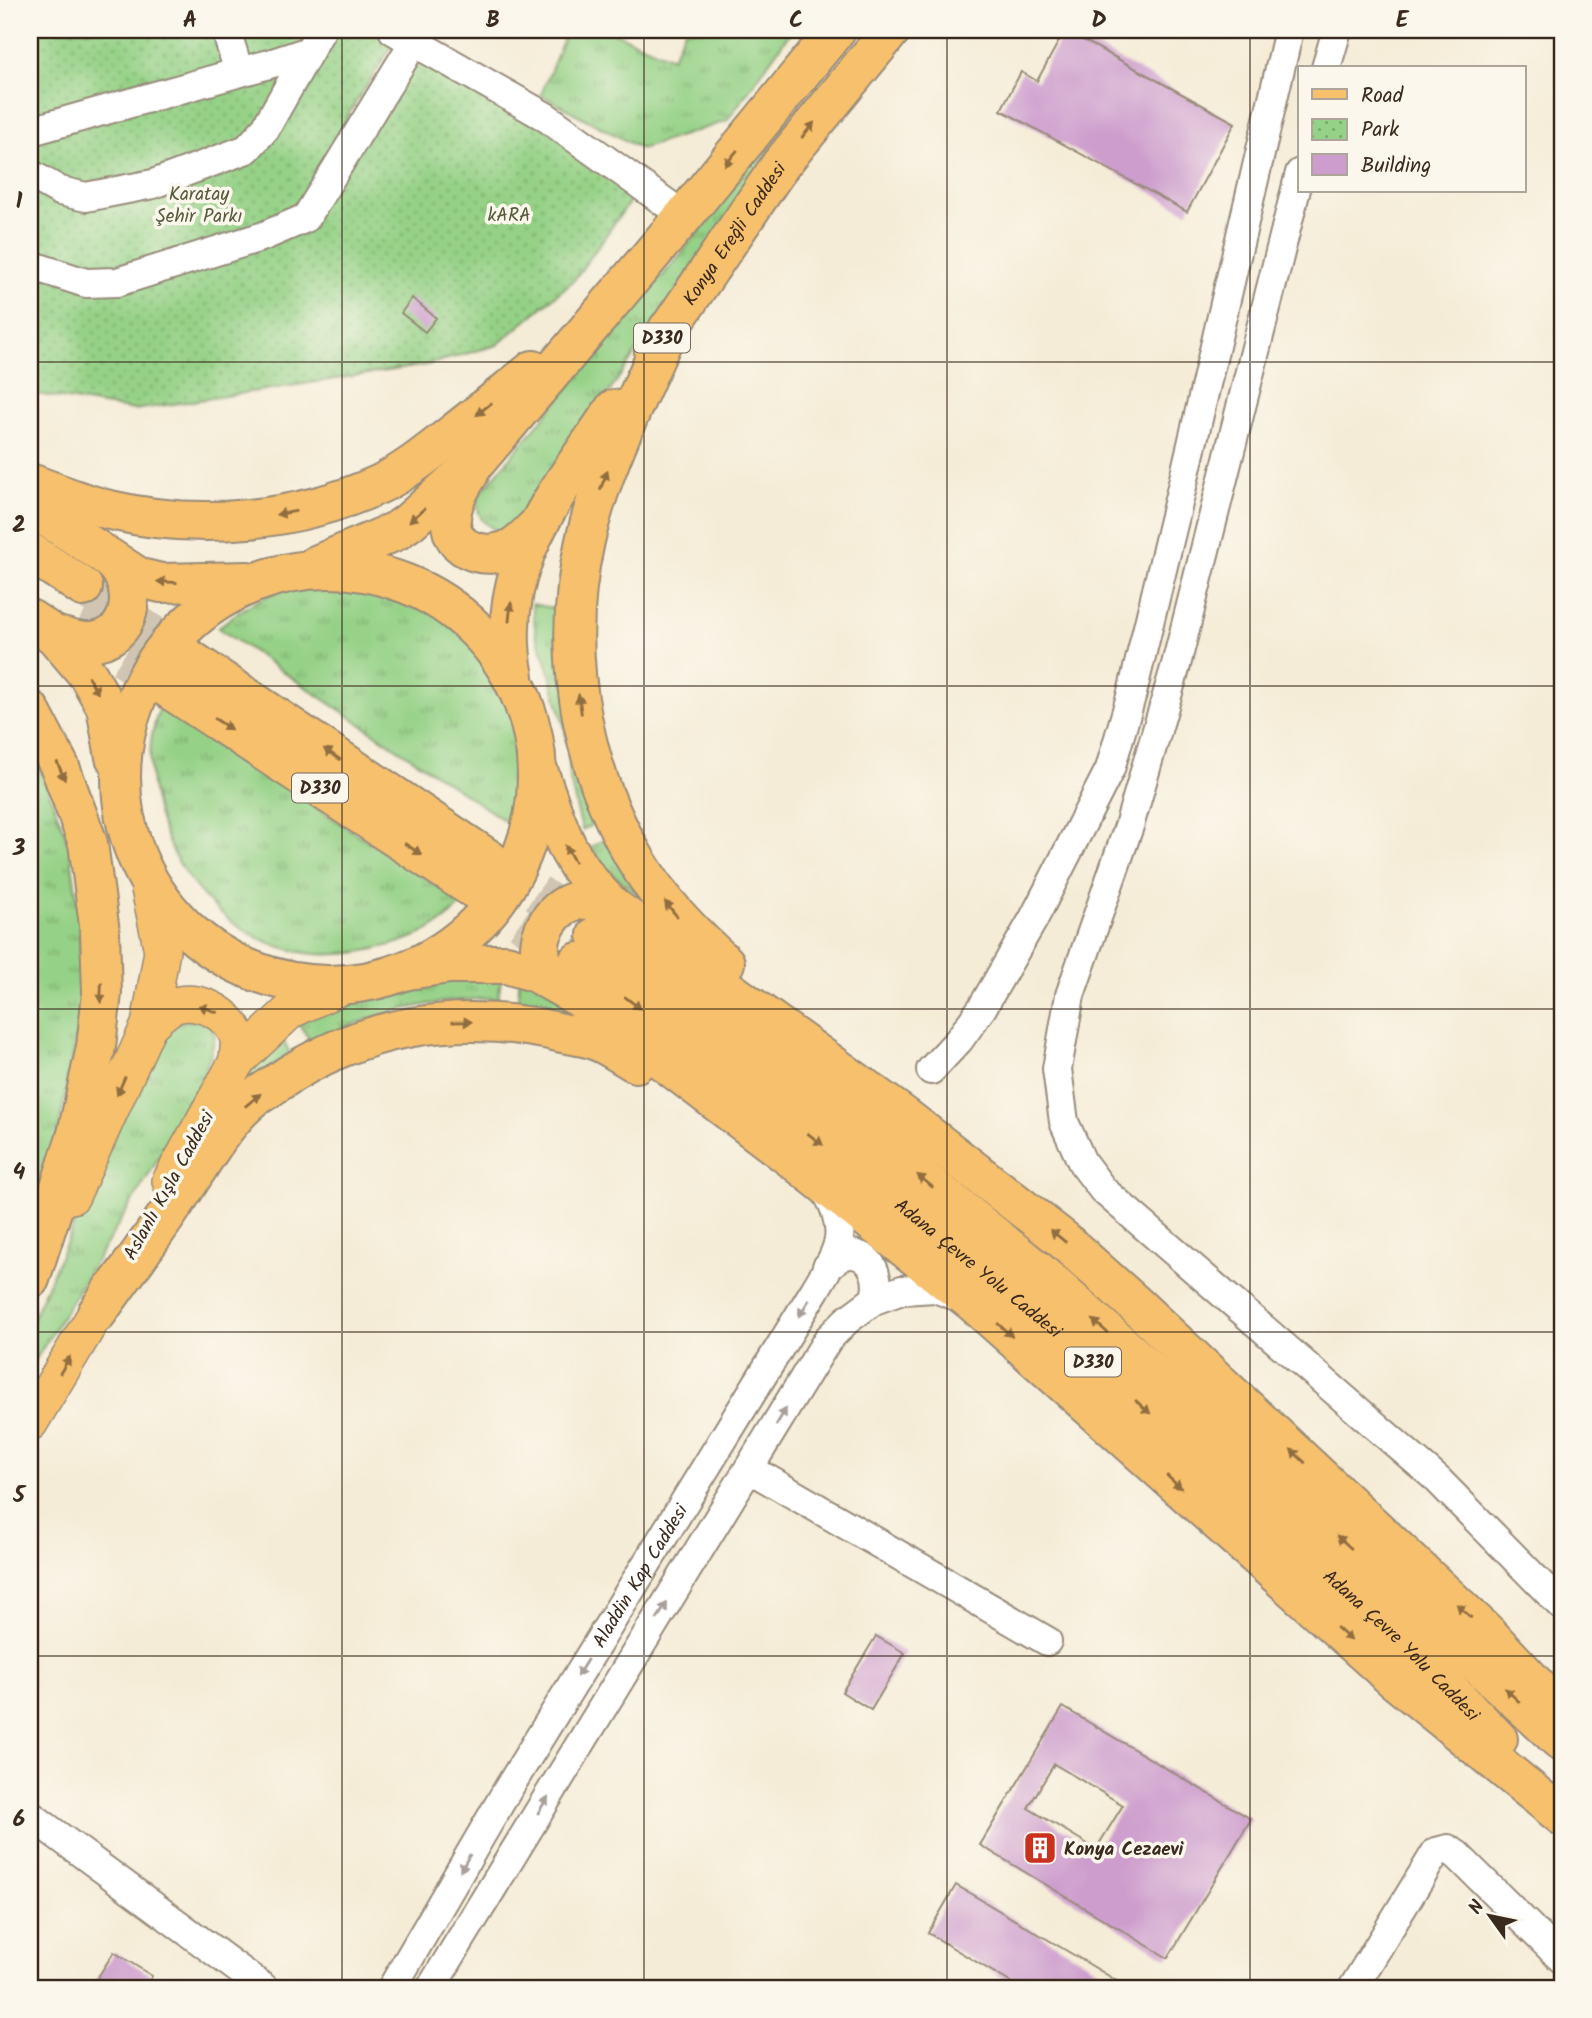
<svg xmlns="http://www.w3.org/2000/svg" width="1592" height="2018" font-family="Kalam,sans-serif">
<defs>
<pattern id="grass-tufts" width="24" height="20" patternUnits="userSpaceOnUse" patternTransform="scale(1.75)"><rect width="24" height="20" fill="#95d186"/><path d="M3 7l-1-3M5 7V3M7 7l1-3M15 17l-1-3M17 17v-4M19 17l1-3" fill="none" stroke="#7baa6d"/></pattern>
<pattern id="park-dots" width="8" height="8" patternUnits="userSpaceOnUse" patternTransform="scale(1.75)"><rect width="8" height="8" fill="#95d186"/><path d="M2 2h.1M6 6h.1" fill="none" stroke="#7baa6d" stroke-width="1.8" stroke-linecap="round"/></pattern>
</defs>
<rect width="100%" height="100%" fill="#fbf7ec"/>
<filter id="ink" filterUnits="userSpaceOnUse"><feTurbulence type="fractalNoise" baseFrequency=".0143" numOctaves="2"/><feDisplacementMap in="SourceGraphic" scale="14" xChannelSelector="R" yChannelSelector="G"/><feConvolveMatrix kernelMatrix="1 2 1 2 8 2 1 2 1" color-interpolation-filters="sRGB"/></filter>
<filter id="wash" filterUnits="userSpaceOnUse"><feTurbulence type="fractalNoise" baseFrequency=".00686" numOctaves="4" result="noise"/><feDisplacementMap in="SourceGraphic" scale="28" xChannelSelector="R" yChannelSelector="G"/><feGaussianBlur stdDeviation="1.57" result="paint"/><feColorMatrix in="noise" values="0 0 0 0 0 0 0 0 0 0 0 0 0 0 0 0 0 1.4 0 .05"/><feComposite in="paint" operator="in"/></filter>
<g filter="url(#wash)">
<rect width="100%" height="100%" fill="#f5ecd7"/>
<!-- grass -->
<g fill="url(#grass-tufts)" stroke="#687e52" stroke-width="2">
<polygon points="567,30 608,30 672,58 685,30 792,30 727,121 641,149 541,95"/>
<path d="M801 108 803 116 704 251 528 513 514 527 501 532C482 525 477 516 477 497L680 255 771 138Z"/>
<path d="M359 579C462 595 531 687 523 791 522 803 517 815 514 827L218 628C263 589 302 581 359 579Z"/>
<polygon points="532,604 568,611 613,814 582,830 570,780 568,749 564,725 546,660 536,635"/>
<path d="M160 706 463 903C456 909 450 915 443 921 407 947 339 961 295 951 202 929 143 834 151 742 152 730 157 717 160 706Z"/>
<polygon points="30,751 38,764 69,844 80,919 81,1014 57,1138 30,1213"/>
<polygon points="618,832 667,918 606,868 591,847"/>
<path d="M503 967 498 998C427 1000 376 1012 311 1042L297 1021 337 1003 387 996 411 989 436 978Z"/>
<polygon points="520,969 583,1014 518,1002"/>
<polygon points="168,1021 209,1021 215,1035 211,1054 200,1083 154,1166 30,1369 30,1324 160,1034"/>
<polygon points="281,1037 290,1053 241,1091 247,1074"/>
</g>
<!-- park -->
<polygon fill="url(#park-dots)" stroke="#687e52" stroke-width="2" points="30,30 392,30 394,43 346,118 367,137 416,54 542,126 635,194 574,280 497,345 426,365 134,410 30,393"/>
<g id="blocks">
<!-- building -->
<g fill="#cd9dcd" fill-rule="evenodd">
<polygon points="1065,30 1235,123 1187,212 1001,110 1021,72 1037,81"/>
<polygon points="412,298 436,318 425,332 401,313"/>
<polygon points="876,1636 905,1653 871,1710 842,1692"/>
<path d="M1063 1707 1251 1819 1168 1958 980 1845ZM1054 1764 1123 1805 1096 1849 1028 1808Z"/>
<polygon points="956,1885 1057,1945 1129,1988 1020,1988 928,1933"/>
<polygon points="114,1952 152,1976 145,1988 91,1988"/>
</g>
</g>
</g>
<g filter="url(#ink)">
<use href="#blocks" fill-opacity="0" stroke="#988b7a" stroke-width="2"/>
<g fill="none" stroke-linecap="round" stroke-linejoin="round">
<!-- highway-tunnel -->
<g stroke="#d0c5b2" stroke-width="38" stroke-dasharray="38 19" stroke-linecap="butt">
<polyline points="83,587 185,656"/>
<polyline points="75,626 166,687"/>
<polyline points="490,860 597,935"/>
<polyline points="474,889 578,962"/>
</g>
<defs>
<g id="minor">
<polyline points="226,30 239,72"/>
<polyline points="393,30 546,117 684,216"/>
<polyline points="1326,68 1337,30"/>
<polyline points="31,131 276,62 309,51"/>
<polyline points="1300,173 1176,665 1129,826 1070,995 1057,1069 1064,1122 1082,1162 1103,1190 1438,1480 1562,1606"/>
<polyline points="30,174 60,191 86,197 153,184 247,149 265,129 321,30"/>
<polyline points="30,265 86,283 117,282 264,236 306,218 414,42"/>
<polyline points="931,1070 959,1040 982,1008 1033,920 1110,769 1132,693 1182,487 1289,30"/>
<path d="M827 1267C834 1261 843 1253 853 1254 875 1257 881 1283 874 1300"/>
<polyline points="750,1469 1047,1641"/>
<polyline points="30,1815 264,1988"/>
<path id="s1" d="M392 1988 508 1789 815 1290C823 1276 834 1260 838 1244 843 1226 834 1199 821 1186"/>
<polyline points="431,1988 828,1339 847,1320 874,1300 902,1290 935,1288 962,1298"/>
<polyline points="1353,1988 1436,1852 1448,1849 1457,1855 1562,1959"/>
</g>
<g id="major">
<path d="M149 1025C156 1019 163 1012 171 1007 194 995 232 1013 238 1039 239 1045 237 1054 237 1061"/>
<polyline points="170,1181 237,1061 290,1011 345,985"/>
<polyline points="72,1196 149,1025 162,951 147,879"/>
<polyline points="30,1423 111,1288"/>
</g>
<g id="highway">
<path d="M668 329C638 397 602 467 585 541 558 658 583 787 653 886 674 915 699 940 725 963"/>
<path id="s2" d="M654 351 781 164 891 30"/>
<path d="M469 474C460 488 452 502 451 519 449 553 491 562 515 546 522 541 529 534 535 528"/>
<path d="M30 483C56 492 83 504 110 510 199 531 297 522 380 484 407 471 431 451 454 433 481 412 507 391 533 370"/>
<polyline points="30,506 140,578 161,583 247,581"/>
<polyline points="30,552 83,587"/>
<polyline points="316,565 396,531 409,522 475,463 684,216 836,30"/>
<circle cx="329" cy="777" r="208"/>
<polyline points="30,619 54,635 88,675 106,707 115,757"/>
<path d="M54 635C68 638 83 645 97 641 136 633 138 581 110 559"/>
<polyline points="185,656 490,860"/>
<path d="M514 677C492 565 556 496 614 409"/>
<polyline points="166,687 474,889"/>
<polyline points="30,710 60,767 88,843 100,932 102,993 96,1047 77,1134 30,1279"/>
<path d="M538 770C559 829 566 862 613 907L905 1117 1061 1238 1137 1306 1488 1634 1562 1713"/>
<polyline points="597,935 842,1114 1037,1270 1367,1562 1562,1742"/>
<path id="s3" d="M578 962 862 1173 1074 1345 1399 1638 1498 1739"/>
<polyline points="408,970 449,964 506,964 534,972 580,998 799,1164 974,1303 1395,1680 1562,1816"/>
<path d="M561 987C554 979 545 971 542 961 533 935 555 903 581 900 592 899 603 903 613 907"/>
<path d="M97 1313C126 1272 156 1233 183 1191 203 1161 222 1126 249 1102 257 1095 267 1090 275 1084 360 1025 458 1009 558 1032 570 1035 583 1036 594 1040 609 1045 623 1056 636 1063"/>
</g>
</defs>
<!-- minor casing -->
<use href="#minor" stroke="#988b7a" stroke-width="32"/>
<!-- major casing -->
<use href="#major" stroke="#988b7a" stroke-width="38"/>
<!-- highway casing -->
<use href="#highway" stroke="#988b7a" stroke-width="42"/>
<!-- minor -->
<use href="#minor" stroke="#fff" stroke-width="28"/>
<!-- major -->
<use href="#major" stroke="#f7c06c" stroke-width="35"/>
<!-- highway -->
<use href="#highway" stroke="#f7c06c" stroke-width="38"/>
</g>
<!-- one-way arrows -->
<defs><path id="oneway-solid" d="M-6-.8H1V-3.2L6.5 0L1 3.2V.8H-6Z" transform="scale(1.75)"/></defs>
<g fill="#906e41">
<use href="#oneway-solid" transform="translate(808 130) rotate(-51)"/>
<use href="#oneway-solid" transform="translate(731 158) rotate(129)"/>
<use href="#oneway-solid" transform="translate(484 409) rotate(141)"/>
<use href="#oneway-solid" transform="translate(604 480) rotate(-69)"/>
<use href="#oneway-solid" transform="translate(286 513) rotate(170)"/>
<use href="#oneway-solid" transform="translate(417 515) rotate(139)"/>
<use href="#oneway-solid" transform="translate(167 582) rotate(-177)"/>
<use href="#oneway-solid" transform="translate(510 612) rotate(-84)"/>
<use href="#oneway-solid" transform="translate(93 685) rotate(59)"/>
<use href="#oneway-solid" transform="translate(580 704) rotate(-98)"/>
<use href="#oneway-solid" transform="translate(223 724) rotate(33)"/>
<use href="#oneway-solid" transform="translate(332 754) rotate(-146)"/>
<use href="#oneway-solid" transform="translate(61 771) rotate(67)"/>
<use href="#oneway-solid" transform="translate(413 849) rotate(33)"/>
<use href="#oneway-solid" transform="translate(570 854) rotate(-119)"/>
<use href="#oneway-solid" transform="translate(671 909) rotate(-129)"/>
<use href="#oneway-solid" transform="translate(101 993) rotate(92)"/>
<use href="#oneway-solid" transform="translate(633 1003) rotate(37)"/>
<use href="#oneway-solid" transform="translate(208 1009) rotate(-159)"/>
<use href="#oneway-solid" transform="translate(462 1022) rotate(-1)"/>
<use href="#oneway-solid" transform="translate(121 1086) rotate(114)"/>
<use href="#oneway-solid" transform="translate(253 1100) rotate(-39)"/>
<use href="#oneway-solid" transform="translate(815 1139) rotate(37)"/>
<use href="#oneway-solid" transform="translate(925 1181) rotate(-141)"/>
<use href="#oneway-solid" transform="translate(1058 1236) rotate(-141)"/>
<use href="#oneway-solid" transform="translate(1100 1326) rotate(-138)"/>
<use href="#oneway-solid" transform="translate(1005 1330) rotate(42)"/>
<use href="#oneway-solid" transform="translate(65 1365) rotate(-59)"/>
<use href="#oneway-solid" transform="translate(1143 1407) rotate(42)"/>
<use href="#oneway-solid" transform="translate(1298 1456) rotate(-137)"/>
<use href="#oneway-solid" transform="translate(1174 1482) rotate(42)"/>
<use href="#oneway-solid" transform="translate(1344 1542) rotate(-138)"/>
<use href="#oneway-solid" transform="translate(1464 1611) rotate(-137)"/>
<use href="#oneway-solid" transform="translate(1344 1634) rotate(42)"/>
<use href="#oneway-solid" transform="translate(1512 1695) rotate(-137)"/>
</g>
<g fill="#a79f9a">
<use href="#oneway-solid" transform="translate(804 1308) rotate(122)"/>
<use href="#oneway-solid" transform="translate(781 1417) rotate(-59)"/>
<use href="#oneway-solid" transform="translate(662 1611) rotate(-58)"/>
<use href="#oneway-solid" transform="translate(582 1668) rotate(122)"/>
<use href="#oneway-solid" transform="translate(543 1805) rotate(-58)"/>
<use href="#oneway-solid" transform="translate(465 1863) rotate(120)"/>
</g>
</g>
<!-- grid -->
<path fill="none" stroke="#3b2a1e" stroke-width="2" stroke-opacity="0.55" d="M342 30V1988M644 30V1988M947 30V1988M1250 30V1988M30 362H1562M30 686H1562M30 1009H1562M30 1332H1562M30 1656H1562"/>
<!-- icons -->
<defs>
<symbol id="building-square" viewBox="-11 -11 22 22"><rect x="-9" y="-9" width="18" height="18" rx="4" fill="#c8321e" stroke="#fbf7ec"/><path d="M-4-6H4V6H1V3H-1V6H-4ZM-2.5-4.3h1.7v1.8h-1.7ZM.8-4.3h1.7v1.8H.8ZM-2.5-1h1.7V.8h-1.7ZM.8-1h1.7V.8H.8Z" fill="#fff"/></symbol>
</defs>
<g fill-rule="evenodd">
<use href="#building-square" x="1021" y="1829" width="38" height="38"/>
</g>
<g text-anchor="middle" stroke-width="7" stroke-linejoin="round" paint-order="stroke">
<!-- shield labels -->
<g fill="#fbf7ec" stroke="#75685c" stroke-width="2">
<rect x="634" y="323.5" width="56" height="29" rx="5"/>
<rect x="292" y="773.5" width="56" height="29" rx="5"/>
<rect x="1065" y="1347.5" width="56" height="29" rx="5"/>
</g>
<g font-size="18" font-weight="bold" fill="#3b2a1e">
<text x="662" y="344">D330</text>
<text x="320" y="794">D330</text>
<text x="1093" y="1368">D330</text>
</g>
<!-- park labels -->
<g font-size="19" fill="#565c3d" stroke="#fbf7ec">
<text x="199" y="200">Karatay<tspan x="199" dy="22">Şehir Parkı</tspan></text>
<text x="509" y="221">kARA</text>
</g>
<!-- street labels -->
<g font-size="19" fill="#3b2a1e" stroke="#fbf7ec">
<text dy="7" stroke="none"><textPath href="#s2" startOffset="142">Konya Ereğli Caddesi</textPath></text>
<text transform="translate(168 1185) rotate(-61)" y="7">Aslanlı Kışla Caddesi</text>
<text dy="7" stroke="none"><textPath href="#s3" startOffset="504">Adana Çevre Yolu Caddesi</textPath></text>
<text dy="7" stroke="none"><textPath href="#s1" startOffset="481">Aladdin Kap Caddesi</textPath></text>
<text dy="7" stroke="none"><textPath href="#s3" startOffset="1071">Adana Çevre Yolu Caddesi</textPath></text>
</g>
<!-- poi labels -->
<g font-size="19" font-weight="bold" fill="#3b2a1e" stroke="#fbf7ec" text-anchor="start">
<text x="1064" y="1855">Konya Cezaevi</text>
</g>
</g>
<!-- margin -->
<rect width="1592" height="2018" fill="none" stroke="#fbf7ec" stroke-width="77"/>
<!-- legend -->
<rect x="1298" y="66" width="228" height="126" fill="#fbf7ec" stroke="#aea59a" stroke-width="2"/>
<rect x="1312" y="89" width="35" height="10" fill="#f7c06c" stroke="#aea59a" stroke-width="2"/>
<text x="1361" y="102" font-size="21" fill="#3b2a1e">Road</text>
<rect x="1312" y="119" width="35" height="21" fill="url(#park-dots)" stroke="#aea59a" stroke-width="2"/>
<text x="1361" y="136" font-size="21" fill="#3b2a1e">Park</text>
<rect x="1312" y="154" width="35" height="21" fill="#cd9dcd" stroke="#aea59a" stroke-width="2"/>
<text x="1361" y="172" font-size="21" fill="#3b2a1e">Building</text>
<!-- north arrow -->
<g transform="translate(1490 1916) rotate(303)" stroke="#fbf7ec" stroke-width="5" paint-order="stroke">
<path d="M0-5L12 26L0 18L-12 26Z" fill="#3b2a1e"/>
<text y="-10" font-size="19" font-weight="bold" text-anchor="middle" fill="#3b2a1e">N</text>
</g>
<rect x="38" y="38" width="1516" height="1942" fill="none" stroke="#3b2a1e" stroke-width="2.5"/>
<g font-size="23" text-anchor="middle" font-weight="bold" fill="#3b2a1e">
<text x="190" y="27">A</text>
<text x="493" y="27">B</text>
<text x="796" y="27">C</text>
<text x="1099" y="27">D</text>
<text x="1402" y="27">E</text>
<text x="19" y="208">1</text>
<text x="19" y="532">2</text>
<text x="19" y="855">3</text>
<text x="19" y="1179">4</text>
<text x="19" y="1502">5</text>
<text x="19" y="1826">6</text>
</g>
</svg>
